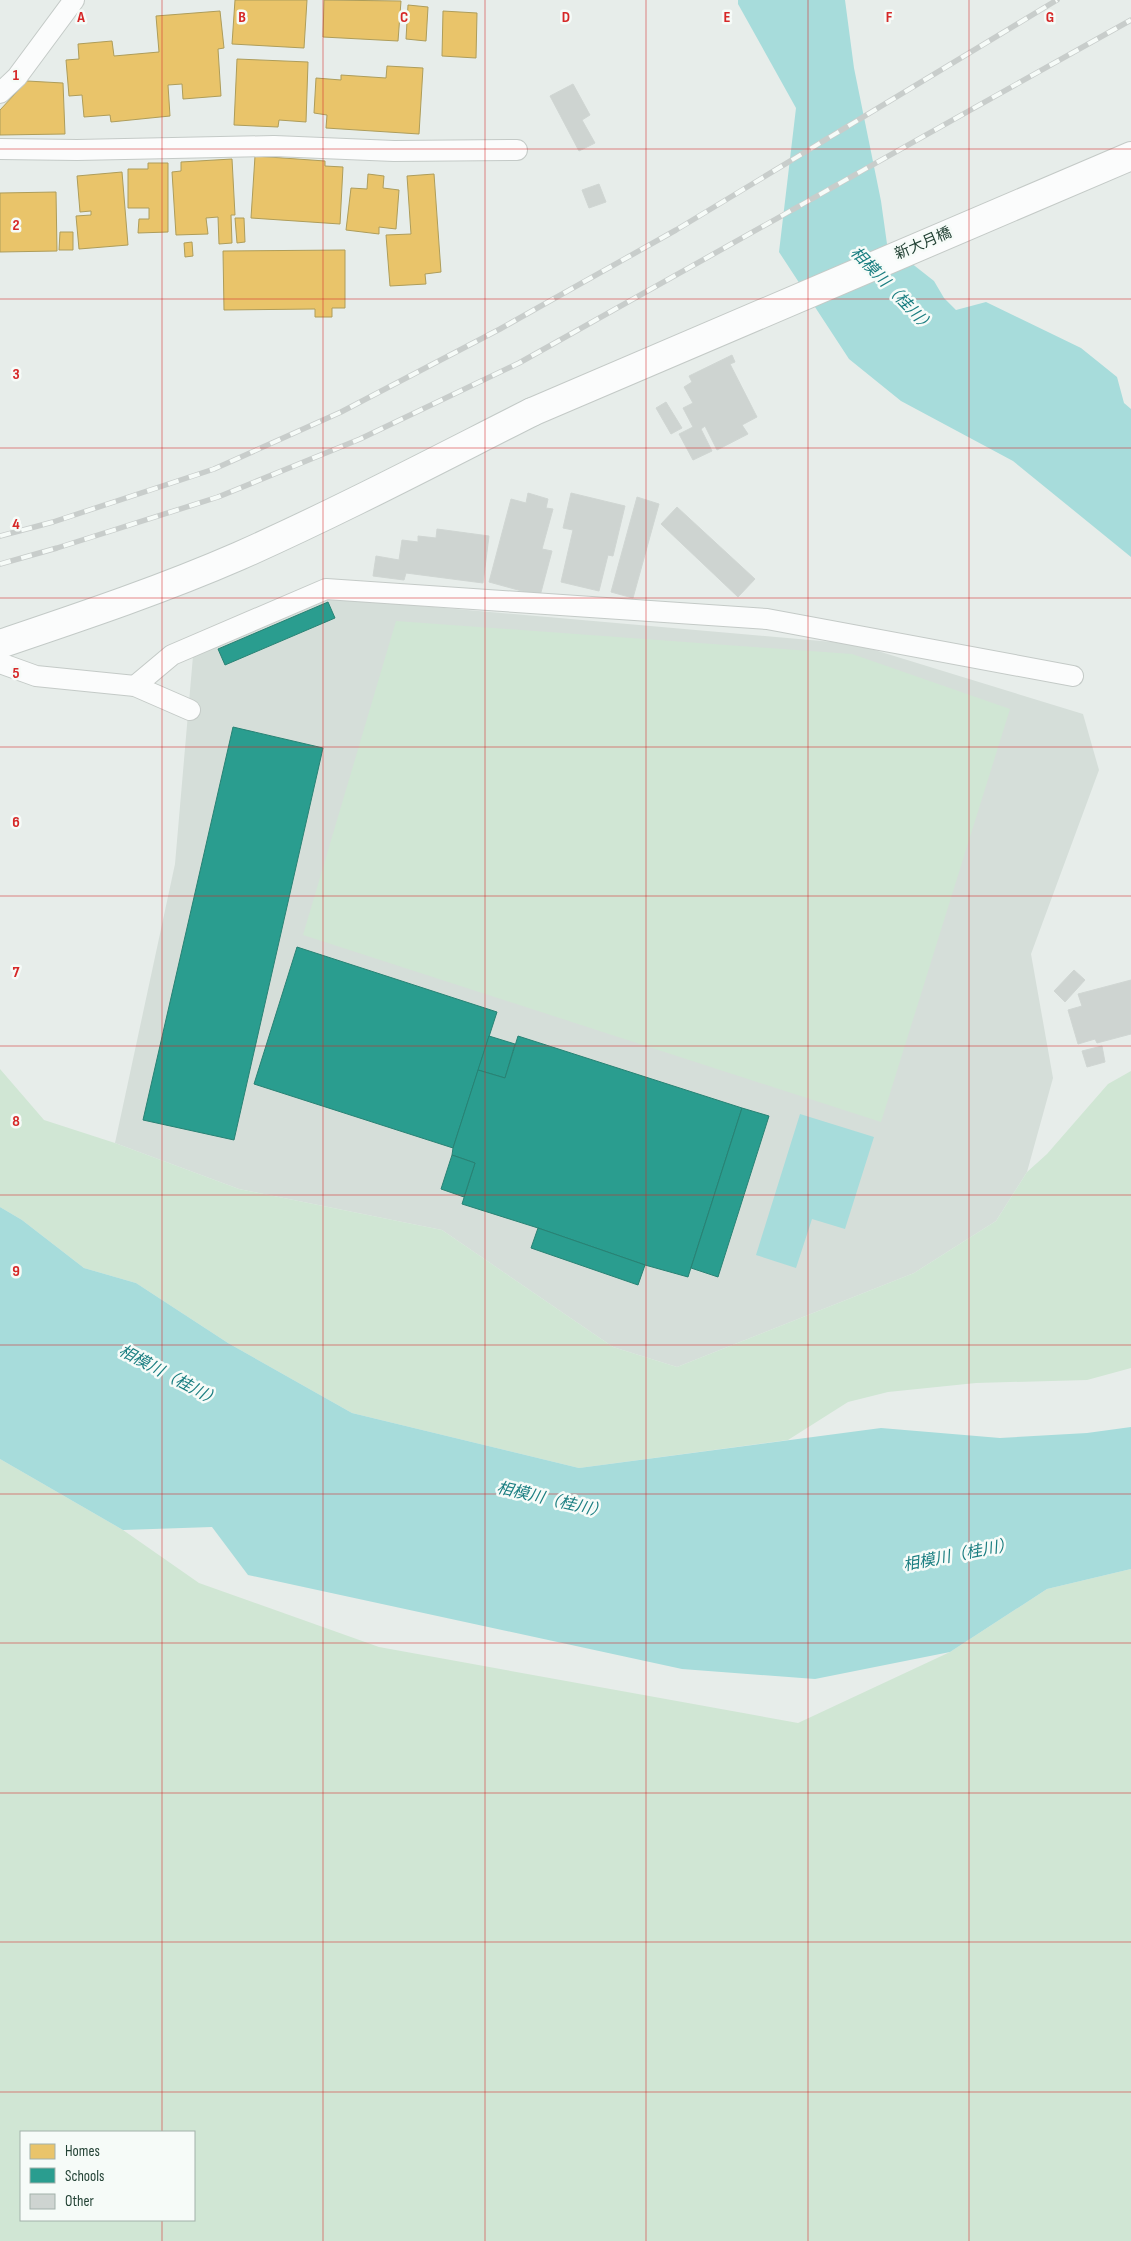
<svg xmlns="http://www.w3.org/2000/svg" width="1131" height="2241" font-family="'Sofia Sans Condensed','Noto Sans JP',sans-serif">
<rect width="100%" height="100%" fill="#e7edea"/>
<!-- built -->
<polygon fill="#d5ded9" points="330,598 855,644 1083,714 1099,770 1031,954 1053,1078 1027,1172 996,1221 914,1273 677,1367 613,1347 442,1230 239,1189 115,1143 175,864 193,656"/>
<!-- green -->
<g fill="#d0e6d4" fill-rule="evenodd">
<polygon points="396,621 852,654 1010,709 881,1122 303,935"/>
<polygon points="0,1069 44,1120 115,1143 239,1189 442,1230 613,1347 677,1367 914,1273 996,1221 1027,1172 1047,1154 1108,1084 1131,1071 1131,1368 1087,1380 976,1383 888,1392 848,1402 788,1440 579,1468 352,1413 228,1343 136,1283 84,1268 22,1220 0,1207"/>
<path d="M0 1459 123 1530 199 1583 379 1647 798 1723 950 1652 1047 1589 1131 1569V2241H0ZM21 2132H194V2220H21Z"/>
</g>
<!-- water -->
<g fill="#a7dcdb">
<polygon points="738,0 845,0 854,68 881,201 887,244 934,281 944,298 956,310 986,302 1081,348 1117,377 1124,403 1131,409 1131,557 1013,461 901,401 849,359 779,252 796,108 738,4"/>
<polygon points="800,1114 874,1137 845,1229 812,1219 796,1268 756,1255"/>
<polygon points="0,1207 22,1220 84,1268 136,1283 228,1343 352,1413 579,1468 881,1428 1000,1438 1087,1433 1131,1427 1131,1569 1047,1589 950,1652 815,1679 682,1669 248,1575 212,1527 123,1530 0,1459"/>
</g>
<!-- homes -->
<g fill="#e9c46a" stroke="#ae9d5a">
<polygon points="235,0 307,0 304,48 232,44"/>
<polygon points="324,0 401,1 398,41 323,37"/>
<polygon points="408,5 428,7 426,41 406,39"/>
<polygon points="220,11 224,48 218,49 221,96 183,99 182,84 168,85 170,116 111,122 110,115 84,117 82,95 69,96 66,60 79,59 78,44 112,41 114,56 159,52 156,16"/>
<polygon points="443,11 477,13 476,58 442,56"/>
<polygon points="237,59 308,62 306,122 279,120 278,127 234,125"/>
<polygon points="387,66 423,68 419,134 326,128 327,115 314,113 316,78 341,80 341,75 386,78"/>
<polygon points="27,81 63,83 65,134 0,135 0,110"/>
<polygon points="255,156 325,161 325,166 343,167 340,224 251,218"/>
<polygon points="232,159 235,215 231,215 232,243 219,244 218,217 206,218 208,234 176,235 172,172 181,171 181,162"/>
<polygon points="148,163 168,163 168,232 138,233 139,219 149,219 149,208 128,208 128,169 148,169"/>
<polygon points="122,172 128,245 79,249 76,216 91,215 91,211 80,212 77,176"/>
<polygon points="368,174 384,176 383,188 399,190 396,229 379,227 379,234 346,230 351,188 367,189"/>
<polygon points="434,174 441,272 425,274 426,284 390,286 386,235 411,234 407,176"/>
<polygon points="56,192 57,251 0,252 0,193"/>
<polygon points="235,218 244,218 245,242 237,243"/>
<polygon points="60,232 73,232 73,250 59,250"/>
<polygon points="192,242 193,256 185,257 184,243"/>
<polygon points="345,250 345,308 332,308 332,317 315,317 315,309 224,310 223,251"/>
</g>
<!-- schools -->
<g fill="#2a9d8f" stroke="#288274">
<polygon points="328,602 335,618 225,665 218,649"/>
<polygon points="233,727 323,748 234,1140 143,1120"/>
<polygon points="297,947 497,1012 453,1148 254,1084"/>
<polygon points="489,1036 515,1044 505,1078 478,1070"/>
<polygon points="518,1036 742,1108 688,1277 645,1265 538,1228 462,1204 475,1163 452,1155 453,1148 478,1070 505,1078"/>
<polygon points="742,1108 769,1116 718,1277 691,1268"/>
<polygon points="452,1155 475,1163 464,1197 441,1189"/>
<polygon points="538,1228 645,1265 638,1285 531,1248"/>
</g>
<!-- building -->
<g fill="#ced4d1" stroke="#d0d6d3">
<polygon points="573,84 590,115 582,120 595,143 579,151 550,96"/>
<polygon points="599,184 606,202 589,208 582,190"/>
<polygon points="732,355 735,362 730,364 757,417 742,425 748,434 717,450 705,426 701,429 712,451 693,460 679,434 693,427 683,408 693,403 684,387 692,382 689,376"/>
<polygon points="666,402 682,428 671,434 656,408"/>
<polygon points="528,493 548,499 546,508 553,509 542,549 552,551 540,596 489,582 511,499 526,503"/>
<polygon points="571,493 625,506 613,556 608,555 599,591 561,582 573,530 563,528"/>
<polygon points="637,497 659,504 633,598 611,592"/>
<polygon points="677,507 755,579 738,597 661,524"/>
<polygon points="437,529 489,536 483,583 406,573 404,580 373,576 376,556 399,560 402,540 418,542 418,536 436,538"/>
<polygon points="1074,970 1085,980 1065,1002 1054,991"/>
<polygon points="1131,980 1131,1034 1097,1043 1095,1039 1078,1044 1068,1010 1082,1006 1078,994"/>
<polygon points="1102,1046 1105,1062 1087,1067 1082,1051"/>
</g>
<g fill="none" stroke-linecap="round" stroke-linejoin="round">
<defs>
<g id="lane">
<polyline points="0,93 17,77 74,0"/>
<polyline points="0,149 77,150 274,146 394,151 517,150"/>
<polyline points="0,663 36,676 135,686 190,710"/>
<polyline points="135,686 172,655 326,589 767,619 1073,676"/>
</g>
<polyline id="street" points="532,412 1131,156"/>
<path id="secondary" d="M0 644C80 617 161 590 239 556 338 512 435 461 532 412"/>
</defs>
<!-- lane casing -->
<use href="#lane" stroke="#c4cac7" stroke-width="22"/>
<!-- street casing -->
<use href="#street" stroke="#c4cac7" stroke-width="30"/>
<!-- secondary casing -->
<use href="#secondary" stroke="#c3cac7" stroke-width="30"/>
<!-- lane -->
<use href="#lane" stroke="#fbfcfc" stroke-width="20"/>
<!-- street -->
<use href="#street" stroke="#fbfcfc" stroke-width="28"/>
<!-- secondary -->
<use href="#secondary" stroke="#fbfcfc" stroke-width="28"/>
<defs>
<g id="rail">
<polyline points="0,536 53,522 214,469 341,412 500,329 676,230 1057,0"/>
<polyline points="0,564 57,548 218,497 360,439 519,363 1131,20"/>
</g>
</defs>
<!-- rail casing -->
<use href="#rail" stroke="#c8cdcb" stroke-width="5.5"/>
<!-- rail -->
<use href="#rail" stroke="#f6fbf8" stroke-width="4" stroke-dasharray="11" stroke-linecap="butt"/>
</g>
<!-- grid -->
<path fill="none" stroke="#d62828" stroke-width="1" stroke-opacity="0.55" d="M162 0V2132M323 0V2241M485 0V2241M646 0V2241M808 0V2241M969 0V2241M0 149H1131M0 299H1131M0 448H1131M0 598H1131M0 747H1131M0 896H1131M0 1046H1131M0 1195H1131M0 1345H1131M0 1494H1131M0 1643H1131M0 1793H1131M0 1942H1131M0 2092H1131M162 2220V2241"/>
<g text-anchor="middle" stroke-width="5" stroke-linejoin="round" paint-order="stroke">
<!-- street labels -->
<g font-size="15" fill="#234235" stroke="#f6fbf8">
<text transform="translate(923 243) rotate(-23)" y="5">新大月橋</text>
</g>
<!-- water labels -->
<g font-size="16" font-style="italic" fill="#1a7e81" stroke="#f6fbf8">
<text transform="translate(893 289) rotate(46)" y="6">相模川（桂川）</text>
<text transform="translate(170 1375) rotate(28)" y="6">相模川（桂川）</text>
<text transform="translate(552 1499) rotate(13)" y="6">相模川（桂川）</text>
<text transform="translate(958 1554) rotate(-11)" y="6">相模川（桂川）</text>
</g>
</g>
<g font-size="16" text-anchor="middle" font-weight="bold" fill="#d62828" stroke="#f6fbf8" stroke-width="5" stroke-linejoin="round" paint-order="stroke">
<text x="81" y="22">A</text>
<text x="242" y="22">B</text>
<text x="404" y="22">C</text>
<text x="566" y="22">D</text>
<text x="727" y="22">E</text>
<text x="889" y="22">F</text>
<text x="1050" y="22">G</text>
<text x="16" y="80">1</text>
<text x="16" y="230">2</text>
<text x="16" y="379">3</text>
<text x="16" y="529">4</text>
<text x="16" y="678">5</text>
<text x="16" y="827">6</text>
<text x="16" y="977">7</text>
<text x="16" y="1126">8</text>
<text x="16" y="1276">9</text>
</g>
<!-- legend -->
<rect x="20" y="2131" width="175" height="90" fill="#f6fbf8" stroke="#a2b1aa"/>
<rect x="30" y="2144" width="25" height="15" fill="#e9c46a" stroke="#a2b1aa"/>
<text x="65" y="2156" font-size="15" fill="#234235">Homes</text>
<rect x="30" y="2168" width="25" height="15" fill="#2a9d8f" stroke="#a2b1aa"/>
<text x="65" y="2181" font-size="15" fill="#234235">Schools</text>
<rect x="30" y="2194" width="25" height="15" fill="#ced4d1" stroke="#a2b1aa"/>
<text x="65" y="2206" font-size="15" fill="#234235">Other</text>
</svg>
